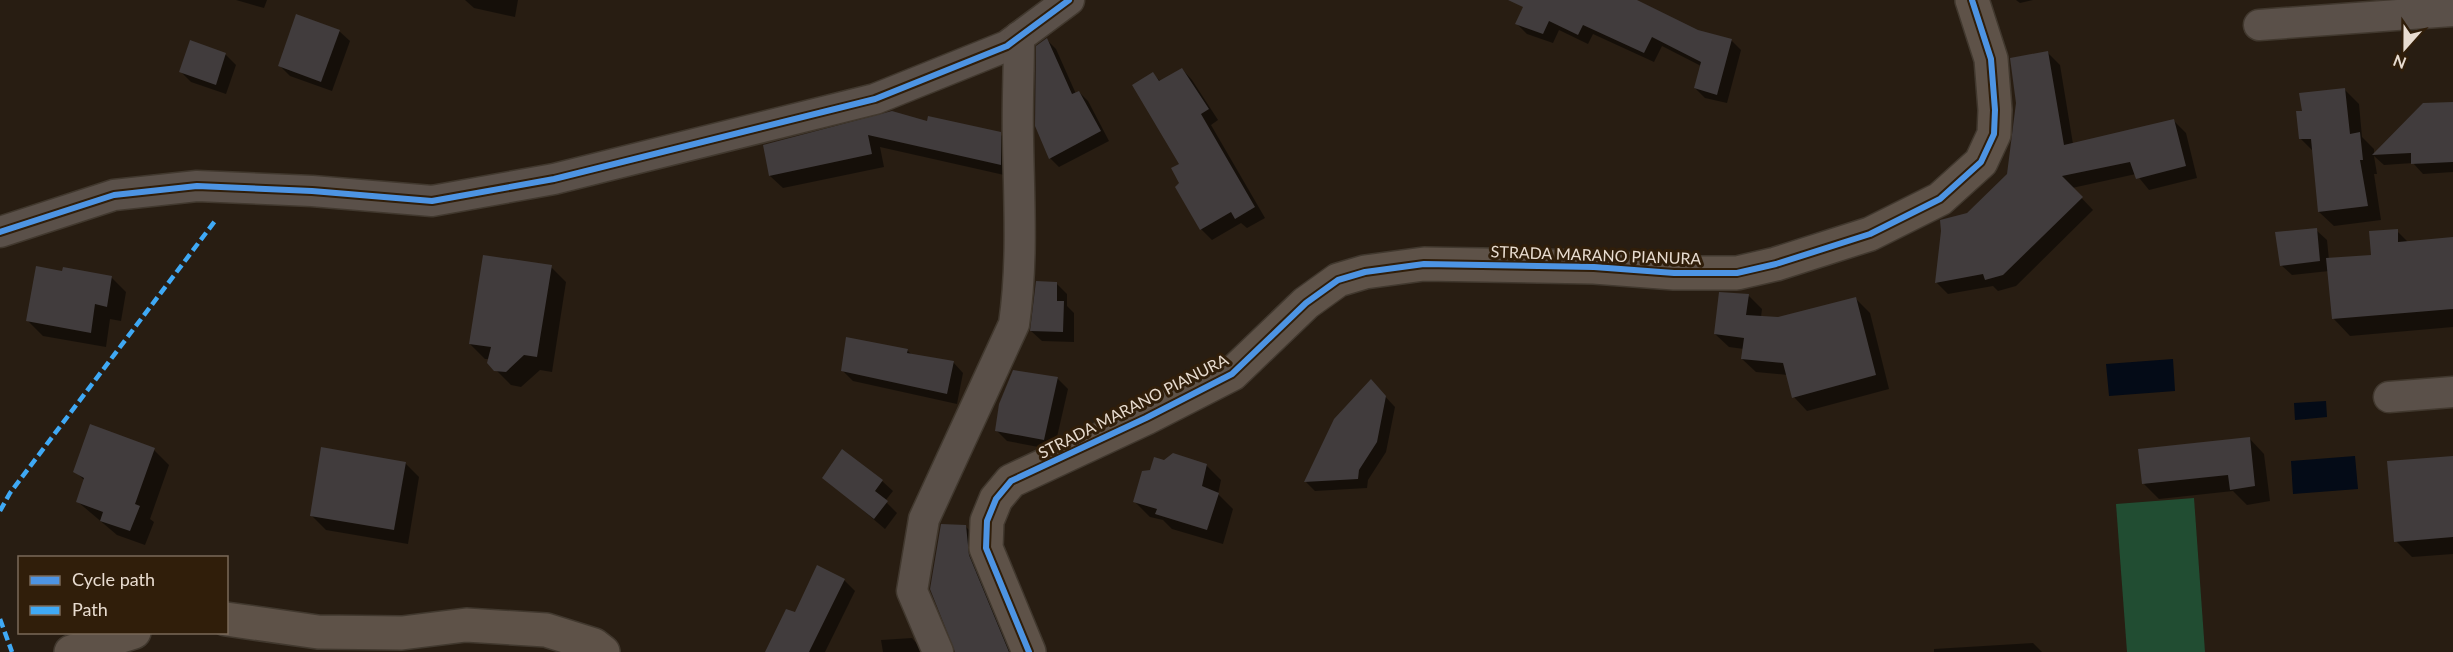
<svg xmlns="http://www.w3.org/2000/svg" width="2453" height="652" font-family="Lato,sans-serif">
<rect width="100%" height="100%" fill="#281d12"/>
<!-- green -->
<polygon fill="#214d32" points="2194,498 2205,652 2127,652 2116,504"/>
<!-- water -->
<g fill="#040b17">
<polygon points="2173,359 2175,391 2109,396 2106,364"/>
<polygon points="2326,401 2327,417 2295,420 2294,403"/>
<polygon points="2355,456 2358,489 2293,494 2291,461"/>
</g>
<!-- shadow -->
<g fill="#0007">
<polygon points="236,0 267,0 264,8"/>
<polygon points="465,0 518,0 515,17 474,8"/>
<polygon points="1527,0 1634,0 1698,31 1731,40 1741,50 1727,103 1705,98 1695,88 1701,66 1662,46 1654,62 1593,34 1588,44 1559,30 1553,43 1527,34 1517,24"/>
<polygon points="2016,0 2033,0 2020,3"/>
<polygon points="339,31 350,41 332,91 290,76 280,66"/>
<polygon points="1047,40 1056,49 1076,94 1079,92 1088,101 1109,141 1059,167 1050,158"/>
<polygon points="191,42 226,55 236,65 226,94 191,82 180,71"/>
<polygon points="2048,53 2060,65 2073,144 2174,121 2186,133 2197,178 2149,190 2136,174 2072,188 2093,210 2016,286 1998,291 1993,286 1948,294 1936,282 1967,215 2009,175"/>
<polygon points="1182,69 1192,80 1218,120 1211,125 1265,218 1247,228 1241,223 1212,240 1201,229 1177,187 1180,184 1181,164 1153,74 1161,82"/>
<polygon points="2344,89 2359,104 2362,137 2374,149 2374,155 2453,104 2453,172 2423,174 2413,163 2384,165 2374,156 2377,174 2374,174 2381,220 2334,226 2319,212 2314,152 2300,138 2304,112"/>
<polygon points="928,123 1000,134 1013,147 1013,177 880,147 884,167 783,188 770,176 765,146"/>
<polygon points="2316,230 2327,240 2329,260 2372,256 2397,231 2408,242 2453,238 2453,327 2350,336 2333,318 2329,271 2292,275 2281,265"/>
<polygon points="551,267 566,282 552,372 540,370 521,387 511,385 489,363 490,359 485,359 470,344"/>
<polygon points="111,277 126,292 121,321 110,319 106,347 43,336 28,321"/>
<polygon points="1056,283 1067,294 1067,306 1074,313 1074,342 1042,341 1031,331"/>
<polygon points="1749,296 1762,309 1761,317 1778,319 1856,299 1870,313 1889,389 1807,411 1794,397 1788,375 1756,372 1742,359 1744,349 1729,347 1715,334"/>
<polygon points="907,350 913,356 953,362 963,373 957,404 853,381 842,370"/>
<polygon points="1057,378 1068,389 1054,450 1007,441 997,431"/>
<polygon points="1380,391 1395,407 1386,452 1368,480 1367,488 1315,491 1306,482"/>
<polygon points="2249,438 2264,454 2270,501 2247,505 2233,491 2159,499 2144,484"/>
<polygon points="154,450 169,465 150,519 154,522 145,545 117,535 78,502 85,481 75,471"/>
<polygon points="2453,458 2453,554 2412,557 2396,541"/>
<polygon points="1165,462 1206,465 1221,480 1218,494 1233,509 1223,544 1172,529 1163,520 1150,517 1135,502"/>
<polygon points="405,463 419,477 408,544 326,530 311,515"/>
<polygon points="824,477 882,481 893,491 885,501 897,513 885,529"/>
<polygon points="965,526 981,542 1017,652 956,652"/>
<polygon points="844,580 855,591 825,652 766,652 795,614"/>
<polygon points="912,638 924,652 883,652 881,640"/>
<polygon points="2033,643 2042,652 1934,652 1934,649"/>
</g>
<!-- building -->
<g fill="#413c3d">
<polygon points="1508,0 1637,0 1698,30 1732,39 1717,95 1694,88 1701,62 1652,37 1644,53 1583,25 1578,35 1549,21 1543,34 1515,24 1523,7"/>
<polygon points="296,14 340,30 321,82 278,66"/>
<polygon points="1047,38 1072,94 1079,91 1101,131 1049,159 1035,126 1036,46"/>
<polygon points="190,40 226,53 216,85 179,72"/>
<polygon points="2048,51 2064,145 2174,119 2186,166 2136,179 2130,162 2062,176 2083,197 2003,275 1985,280 1983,274 1935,283 1941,231 1940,220 1967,213 2007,174 2016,103 2010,58"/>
<polygon points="1182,68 1209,109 1201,114 1255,207 1235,219 1231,212 1200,230 1175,187 1179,183 1171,168 1179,164 1132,85 1153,72 1159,81"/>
<polygon points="2345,88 2350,134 2360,132 2363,160 2360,160 2368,206 2318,212 2311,139 2299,139 2296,111 2302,111 2299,93"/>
<polygon points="2453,102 2453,162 2411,164 2411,153 2372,155 2423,103"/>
<polygon points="892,111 927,121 928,116 1001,132 1001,165 868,135 872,154 769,176 763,145"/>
<polygon points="2317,228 2320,261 2280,266 2275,232"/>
<polygon points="2398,229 2398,242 2453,237 2453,309 2332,319 2326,258 2371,255 2369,231"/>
<polygon points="483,255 552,265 537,357 524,355 506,372 494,371 487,363 491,347 469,344"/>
<polygon points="36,266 62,271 63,267 112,276 107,307 95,304 91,333 26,321"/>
<polygon points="1036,281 1057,282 1057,301 1064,301 1063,332 1030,331"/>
<polygon points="1719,292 1749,294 1746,315 1778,317 1856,297 1876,375 1792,398 1783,363 1741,359 1744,338 1714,334"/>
<polygon points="846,337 908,349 907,353 954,361 947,394 841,371"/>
<polygon points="1013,370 1058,377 1044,440 995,431 999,404"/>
<polygon points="1371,379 1386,396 1377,442 1359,470 1358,479 1304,482 1334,419"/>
<polygon points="90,424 155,448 135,504 140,506 130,531 100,521 103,512 76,502 84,478 73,472"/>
<polygon points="2250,437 2255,486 2230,490 2228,475 2142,484 2138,449"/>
<polygon points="321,447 406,462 394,530 310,516"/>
<polygon points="842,449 883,480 875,491 888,501 874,519 822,478"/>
<polygon points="1173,453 1207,464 1202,486 1219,493 1207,530 1155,514 1157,509 1133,502 1142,471 1150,470 1154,457 1164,460"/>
<polygon points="2453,456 2453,537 2394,542 2387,461"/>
<polygon points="941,524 966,525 969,555 1009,652 955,652 930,589"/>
<polygon points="817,565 845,579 809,652 765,652 786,609 795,612"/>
</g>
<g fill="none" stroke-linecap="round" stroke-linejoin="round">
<defs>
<g id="street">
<polyline points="2259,25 2453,11"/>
<polyline points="0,232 114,195 197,186 312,191 432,201 554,179 875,99 1007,46 1069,0"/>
<polyline points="2389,397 2453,392"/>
<path d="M938 652 912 591 924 519 1014 324C1023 262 1019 201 1018 139 1017 105 1019 71 1019 37"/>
</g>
<g id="secondary">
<polyline points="226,619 318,632 402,633 466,625 546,630 594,645 603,652"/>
<polyline points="71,652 134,632"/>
<polyline points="1029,652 986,548 987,521 996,499 1011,481 1146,418 1232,374 1306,303 1338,280 1365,272 1424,264 1594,267 1674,273 1737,273 1776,264 1870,234 1940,199 1981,162 1994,134 1995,110 1991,59 1972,0"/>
</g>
</defs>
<!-- street casing -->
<use href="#street" stroke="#41382e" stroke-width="33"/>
<!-- secondary casing -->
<use href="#secondary" stroke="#41382e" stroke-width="36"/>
<!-- street -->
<use href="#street" stroke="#5a5049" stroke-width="30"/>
<!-- secondary -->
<use href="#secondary" stroke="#5e5248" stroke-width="33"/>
<!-- quiet -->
<g stroke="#3fa9f5" stroke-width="4.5" stroke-dasharray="9 4.5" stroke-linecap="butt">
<polyline points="0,511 10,493 215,221"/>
<polyline points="0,619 12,652"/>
</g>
<defs>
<g id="cycleway">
<polyline points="0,232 114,195 197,186 312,191 432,201 554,179 875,99 1007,46 1069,0"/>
<polyline points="1029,652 986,548 987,521 996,499 1011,481 1146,418 1232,374 1306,303 1338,280 1365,272 1424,264 1594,267 1674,273 1737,273 1776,264 1870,234 1940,199 1981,162 1994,134 1995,110 1991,59 1972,0"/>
</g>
</defs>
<!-- cycleway casing -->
<use href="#cycleway" stroke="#301e0a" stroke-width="10"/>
<!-- cycleway -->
<use href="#cycleway" stroke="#4d94e3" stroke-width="6"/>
</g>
<g text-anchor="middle" stroke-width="6" stroke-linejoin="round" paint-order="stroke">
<!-- street labels -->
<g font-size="16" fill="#e8dcd0" stroke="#301e0a">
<text transform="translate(1596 255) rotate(2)" y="6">STRADA MARANO PIANURA</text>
<text transform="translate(1133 406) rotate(-27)" y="6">STRADA MARANO PIANURA</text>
</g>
</g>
<!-- legend -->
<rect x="18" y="556" width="210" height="78" fill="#301e0a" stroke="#7a6a59" stroke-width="1.5"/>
<rect x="30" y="576" width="30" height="9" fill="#4d94e3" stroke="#7a6a59" stroke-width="1.5"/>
<text x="72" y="586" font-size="18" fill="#e8dcd0">Cycle path</text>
<rect x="30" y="606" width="30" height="9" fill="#3fa9f5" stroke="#7a6a59" stroke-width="1.5"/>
<text x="72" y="616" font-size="18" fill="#e8dcd0">Path</text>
<!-- north arrow -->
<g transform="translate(2405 48) rotate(201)" stroke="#301e0a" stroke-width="4.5" paint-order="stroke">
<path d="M0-4.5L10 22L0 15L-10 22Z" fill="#e8dcd0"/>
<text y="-9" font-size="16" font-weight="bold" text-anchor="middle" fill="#e8dcd0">N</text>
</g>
</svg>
